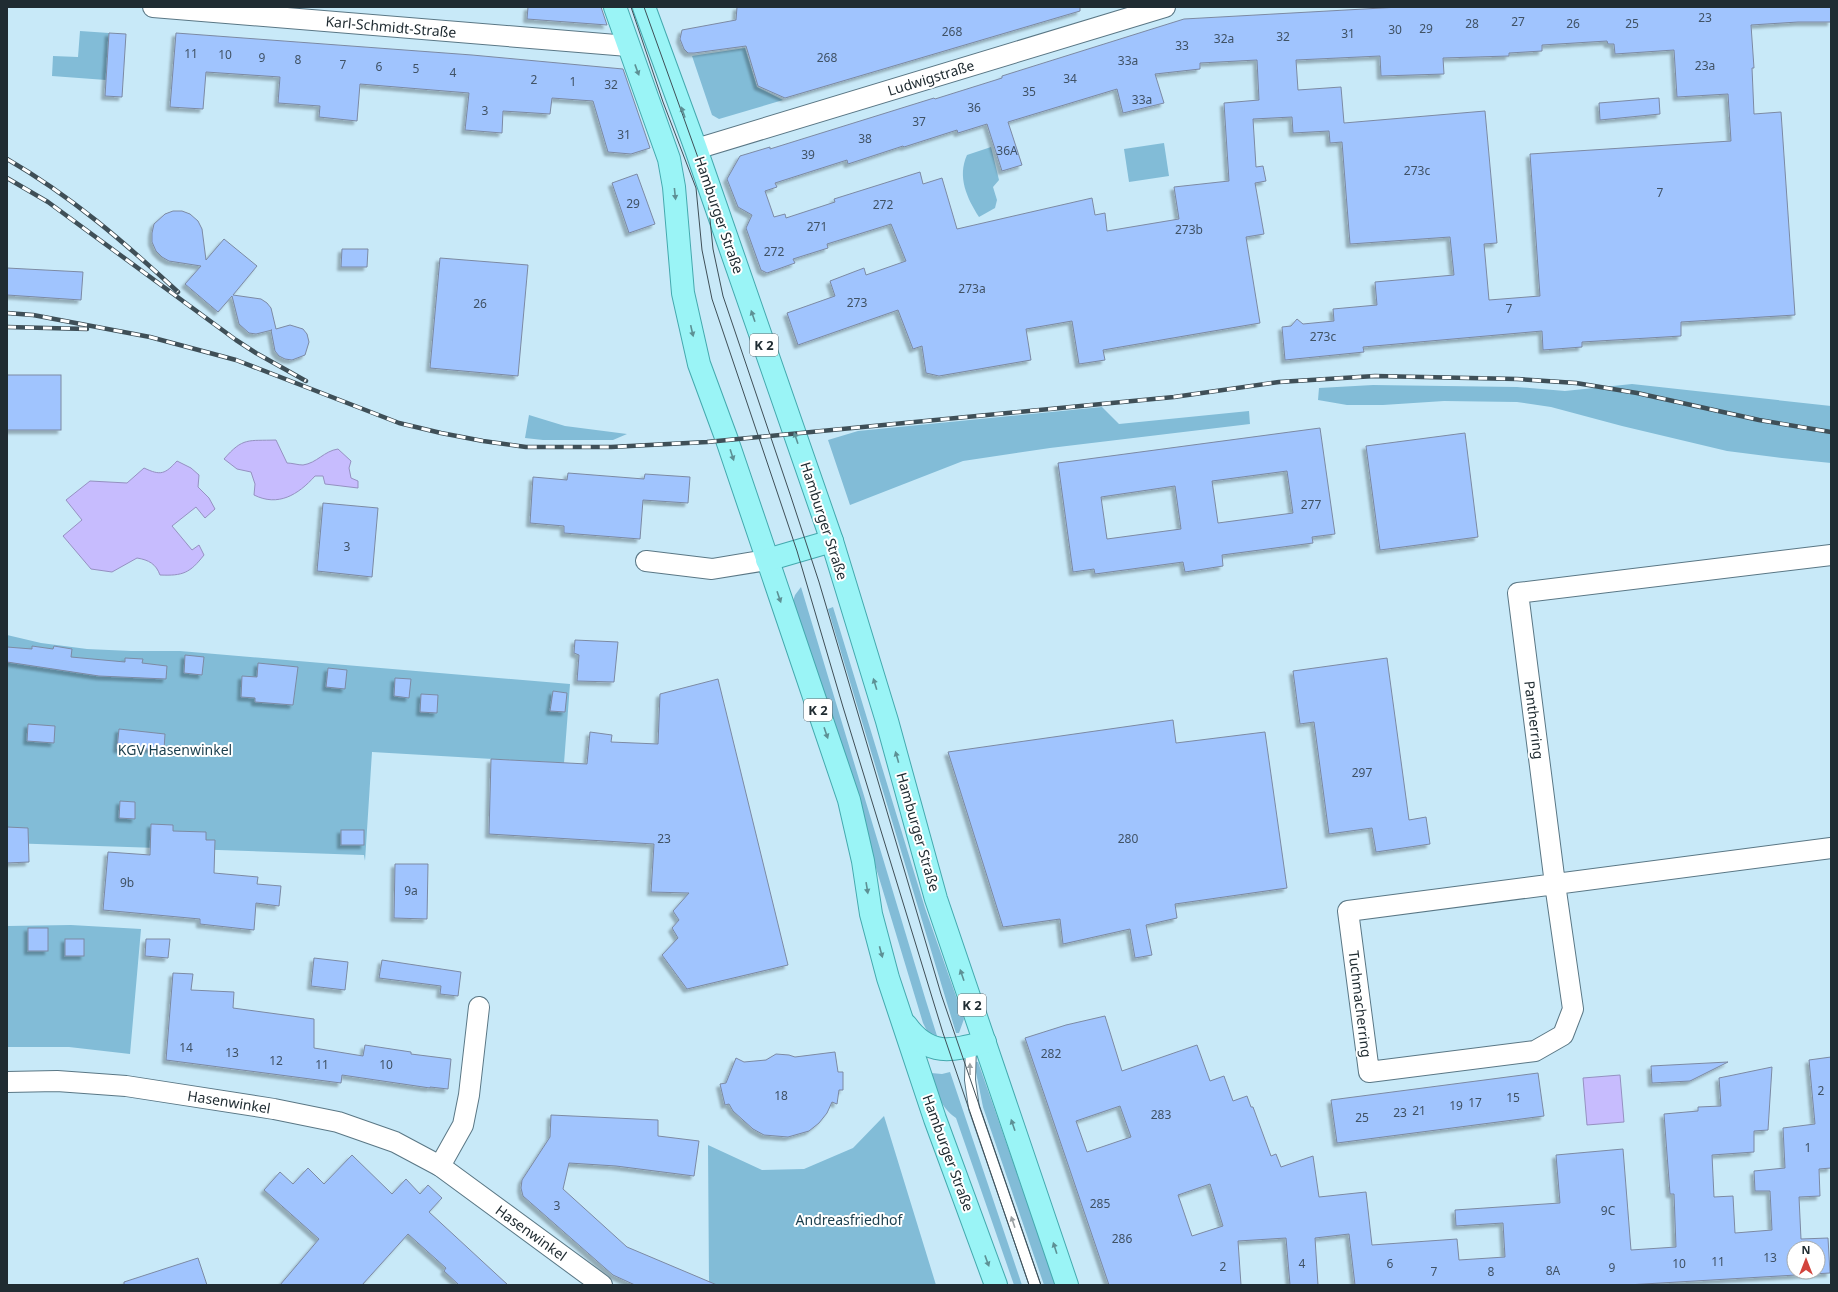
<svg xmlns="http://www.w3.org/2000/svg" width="1838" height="1292" font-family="'Noto Sans',sans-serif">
<defs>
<filter id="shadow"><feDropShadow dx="-3.5" dy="3.5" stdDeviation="1" flood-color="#0004"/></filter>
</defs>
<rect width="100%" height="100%" fill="#c8e9f8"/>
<!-- green -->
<g fill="#82bcd7">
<polygon points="80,31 109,33 106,80 52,76 53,56 78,57"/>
<polygon points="745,48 757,87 783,100 719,119 712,115 692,56"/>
<polygon points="1164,143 1169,176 1129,182 1124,149"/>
<path d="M991 147 999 180 993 187 997 200 995 208 979 217C967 198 957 177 967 155Z"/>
<polygon points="1632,384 1831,406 1831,463 1782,458 1727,451 1622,426 1551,407 1517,402 1444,401 1383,405 1347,405 1318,400 1319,388 1373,385 1517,387 1565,391"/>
<polygon points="1102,407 1119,424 1249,411 1250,424 1050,448 963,461 850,505 828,440 858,431"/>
<polygon points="529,415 565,426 627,434 613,440 543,440 525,438"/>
<polygon points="801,587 926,1001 938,1039 927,1031 923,1023 853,792 791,607 795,595"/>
<polygon points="833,607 925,908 964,1019 959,1033 956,1033 828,609"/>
<polygon points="7,635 41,643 87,649 131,651 180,651 570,684 564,763 372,752 365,861 364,855 7,843"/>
<polygon points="71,925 141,929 130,1054 69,1047 7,1047 7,926"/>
<polygon points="974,1062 978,1062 1056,1285 1044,1285 983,1107"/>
<path d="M950 1072 1022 1285H1014L956 1118C939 1106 937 1092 931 1073L942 1074Z"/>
<polygon points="884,1116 936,1285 709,1285 708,1145 762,1170 804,1169 853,1148"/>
</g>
<!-- water -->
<g fill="#c7bcfe" stroke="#9591c1">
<path d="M276 440 287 463C292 463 298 465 303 465 317 463 324 451 338 449L351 461 349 468 351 478 358 481V488L325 484 323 476H315C298 495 278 507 254 495L255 484 251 472 237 469 224 459C243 437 248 441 276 440Z"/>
<path d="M177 461 191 468 199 475 198 487 209 498 215 509 205 518 196 507 172 526 192 550 199 545 204 555C190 573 183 576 160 575 156 564 149 560 137 558L112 572 91 569 63 536 82 520 66 500 90 481 127 483 144 468C161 476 165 474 177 461Z"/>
<polygon points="1620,1075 1624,1122 1587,1125 1583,1078"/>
</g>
<!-- building -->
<g fill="#a0c4fe" stroke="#7c8aa3" fill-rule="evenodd" filter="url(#shadow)">
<polygon points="528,7 601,7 607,25 527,19"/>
<polygon points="737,7 1080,7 1080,11 785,98 758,86 746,46 694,53 688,53 684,49 680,39 682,30 736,20"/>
<path d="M1400 7H1831V22H1798L1751 25 1754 68H1752L1754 114 1781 112 1795 315 1681 322V336L1582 342V347L1543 350 1542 331 1363 347 1364 352 1285 360 1282 327 1291 326 1297 319 1303 324 1334 321 1333 309 1377 305 1375 282 1454 275 1450 237 1350 244 1342 142 1330 143 1329 131 1293 133 1292 117 1253 119 1256 167 1263 166 1266 181 1255 183 1264 234 1246 237 1260 323 1103 350 1105 360 1079 364 1072 321 1026 329 1031 360 939 376 926 373 922 346 913 349 898 310 798 345 787 313 835 296 830 281 864 268 866 275 906 261 891 224 827 244 828 248 793 259 795 263 767 273 761 270 746 228 752 215 738 207 727 179 740 156 770 147V149L934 98 935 99 1002 78V76L1184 19ZM1607 41 1608 44H1614L1615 54 1674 50 1677 97 1728 94 1731 141 1530 154 1540 296 1489 300 1484 244 1497 243 1485 111 1344 123 1341 87 1298 90 1296 60 1380 56 1381 76 1444 74 1443 58 1509 56V53L1542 51V45ZM1257 60 1259 100 1224 103 1229 181 1174 187 1179 219 1107 231 1105 213 1095 215 1092 198 957 229 942 178 923 184 920 172 834 199 835 202 786 218 785 214 774 217 765 191 777 187 775 183 847 160 848 164 903 146 904 147 957 130 958 133 987 124 1002 171 1022 165 1008 122 1117 89 1123 113 1164 103 1155 74 1200 69V63Z"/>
<polygon points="109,33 126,34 122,97 105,96"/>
<polygon points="176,33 472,55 623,69 650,148 631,154 608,152 593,101 552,98 550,114 503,111 502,133 465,130 469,93 360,84 357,121 319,117 320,106 278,103 280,77 206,72 203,109 170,107"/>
<polygon points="1659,98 1660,114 1600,120 1599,103"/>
<polygon points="637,174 655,224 629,233 612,183"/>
<polygon points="173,211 182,211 190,214 198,221 202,229 206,260 224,239 257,266 233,295 261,299 267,303 271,308 276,329 290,325 303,329 307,334 309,342 305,355 292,360 285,359 279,356 275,351 271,330 272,330 256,334 249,333 239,324 232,296 218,312 185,284 201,266 169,261 162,257 156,251 152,242 152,233 154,224 165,214"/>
<polygon points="342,249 368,249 367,267 341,267"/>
<polygon points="440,258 528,265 518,376 430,368"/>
<polygon points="7,268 83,272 81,300 7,295"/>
<rect x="7" y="375" width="54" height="55"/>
<path d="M1320 428 1335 534 1312 537 1313 543 1222 555 1223 566 1185 572 1183 562 1095 574 1094 569 1073 572 1058 463ZM1287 471 1293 513 1218 523 1212 481ZM1175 486 1181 529 1107 539 1101 497Z"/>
<polygon points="1465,433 1478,537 1380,550 1366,446"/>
<polygon points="568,473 644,479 645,474 690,477 688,503 643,500 640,539 564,533 564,526 530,523 533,477 567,480"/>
<polygon points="323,503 378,508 372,577 317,571"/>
<polygon points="575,640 618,642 614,682 577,681 579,655 574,653"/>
<polygon points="32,646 53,649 54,646 72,649 71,657 125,662 125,658 143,659 142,663 167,666 166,679 99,676 7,662 7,647 32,649"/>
<polygon points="185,655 204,657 202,675 184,673"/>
<polygon points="1387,658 1409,820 1426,817 1430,844 1376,852 1372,828 1329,834 1314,722 1300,724 1293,671"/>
<polygon points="258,663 298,667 293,705 255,702 255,698 241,697 242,676 257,677"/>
<polygon points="328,668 347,670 345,689 326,687"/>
<polygon points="395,678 411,679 409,698 394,696"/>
<polygon points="718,679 788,965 687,989 662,955 678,938 672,928 679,920 673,911 689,893 651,892 654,844 489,834 491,759 587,764 590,732 612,735 611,742 658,744 660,694"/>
<polygon points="553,691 567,693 565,712 550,711"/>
<polygon points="421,694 438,695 437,713 420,712"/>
<polygon points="1173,720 1176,743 1265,732 1287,888 1175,904 1177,918 1146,925 1152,955 1135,958 1130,929 1063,944 1060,919 1003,927 948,752"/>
<polygon points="28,724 55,726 54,743 27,741"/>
<polygon points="119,729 165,734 164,750 132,748 132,750 117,749"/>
<polygon points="120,801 135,802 135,819 119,818"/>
<polygon points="151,824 173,825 173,831 206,832 206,840 215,840 214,873 258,877 257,884 281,886 279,906 256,903 254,930 200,924 200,919 103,910 108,852 150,855"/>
<polygon points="7,827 28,828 29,862 7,863"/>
<rect x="341" y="830" width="23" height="15"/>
<polygon points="395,864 428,864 427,919 394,918"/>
<rect x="28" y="928" width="20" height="23"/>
<rect x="65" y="939" width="19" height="17"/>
<polygon points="146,939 170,939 168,958 145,956"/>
<polygon points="314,958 348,962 345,990 311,986"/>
<polygon points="382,960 461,972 458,996 440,994 441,986 379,978"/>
<polygon points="173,973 193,974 191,990 234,992 233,1008 314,1019 314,1048 363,1056 365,1045 411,1052 411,1054 451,1059 448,1089 430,1087 430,1088 342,1075 341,1083 166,1060"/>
<path d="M1105 1016 1122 1071 1197 1045 1210 1081 1224 1076 1233 1101 1247 1096 1251 1107H1253L1271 1156 1276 1154 1281 1167 1313 1156 1319 1197 1366 1192 1372 1245 1457 1239 1459 1260 1505 1257 1503 1223 1456 1226 1455 1210 1560 1203 1556 1155 1623 1149 1631 1250 1676 1247 1674 1194H1670L1664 1114 1698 1111V1107L1721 1106 1719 1078 1772 1067 1768 1130 1754 1131V1152L1712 1155 1714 1197 1733 1196 1735 1233 1772 1230 1770 1191H1755L1754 1171 1785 1168 1783 1128 1815 1124 1809 1060 1831 1057V1168L1819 1169 1820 1196 1799 1197 1801 1239 1828 1238 1830 1273 1627 1285H1355L1349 1234 1315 1238 1318 1285H1290L1286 1238 1238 1241 1241 1285H1109L1025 1038 1066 1025ZM1120 1106 1131 1137 1087 1152 1076 1121ZM1210 1184 1223 1226 1192 1236 1178 1195ZM1794 1248H1818V1272H1794Z"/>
<polygon points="835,1052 838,1072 843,1072 843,1090 839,1090 837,1104 832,1102 827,1113 819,1123 809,1131 788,1137 764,1135 753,1129 733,1111 729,1104 725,1105 720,1084 726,1083 736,1058 744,1062 766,1060 776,1054 789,1055 795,1057"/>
<polygon points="1728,1062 1690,1081 1652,1083 1651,1066"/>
<polygon points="1538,1073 1544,1116 1337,1143 1331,1100"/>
<polygon points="551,1115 658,1120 658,1136 699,1141 694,1176 616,1166 569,1163 563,1189 627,1247 717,1285 635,1285 613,1275 523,1196 521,1188 522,1180 550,1137"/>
<polygon points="352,1155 392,1194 406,1179 420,1194 428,1185 442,1198 429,1212 508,1285 459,1285 444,1271 446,1268 408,1234 362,1285 280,1285 319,1239 264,1190 280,1172 293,1184 308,1168 324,1184"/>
<polygon points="198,1258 207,1285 124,1285 124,1282"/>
</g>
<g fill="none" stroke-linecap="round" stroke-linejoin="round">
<defs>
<polyline id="lane" points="971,1044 970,1080 974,1108 1035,1285"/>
<g id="street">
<polyline points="153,7 628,46"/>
<polyline points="696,149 1165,7"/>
<polyline points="1831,555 1518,593 1555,884 1573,1009 1563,1035 1535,1051 1369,1072 1348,911 1831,848"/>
<polyline points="646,561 712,569 767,560"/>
<polyline points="7,1082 57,1081 126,1086 274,1109 338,1122 395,1142 440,1166 602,1285"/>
<polyline points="440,1166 463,1125 469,1095 479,1007"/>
</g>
<g id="primary">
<polyline points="615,7 669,159 674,187 683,293 699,364 727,440 849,800 863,861 871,914 888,978 935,1119 996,1285"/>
<polyline points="644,7 696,149 832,541 887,721 936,899 1067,1285"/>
<polyline points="767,560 832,541"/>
<path d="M906 1025C929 1057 951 1051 985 1042"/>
</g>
</defs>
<!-- lane casing -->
<use href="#lane" stroke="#5a7785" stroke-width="12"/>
<!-- street casing -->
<use href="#street" stroke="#5a7785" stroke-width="22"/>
<!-- primary casing -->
<use href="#primary" stroke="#44a9ae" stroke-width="24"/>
<!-- lane -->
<use href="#lane" stroke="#fff" stroke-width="10"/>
<!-- street -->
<use href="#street" stroke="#fff" stroke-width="20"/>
<!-- primary -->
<use href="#primary" stroke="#9af4f6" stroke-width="22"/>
<!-- tram -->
<g stroke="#3f4f57" stroke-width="1">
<polyline points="631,7 663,102 696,188 702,250 712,299 797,551 843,707 943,1033 1029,1285"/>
<polyline points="644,7 706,180 713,249 723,296 791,497 819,582 941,994 1041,1285"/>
</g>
<defs>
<g id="rail">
<path d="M7 159C71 196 124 242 178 292"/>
<polyline points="7,178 48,202 236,340 256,353 306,381"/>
<polyline points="7,313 33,315 150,337 236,360 399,423 441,433 483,441 526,447 611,447 707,442 1174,397 1279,382 1375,376 1517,379 1576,383 1637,393 1759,420 1831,432"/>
<polyline points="7,327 87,329"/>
</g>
</defs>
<!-- rail casing -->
<use href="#rail" stroke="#3f4f57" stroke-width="4.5"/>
<!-- rail -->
<use href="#rail" stroke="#fff" stroke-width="3" stroke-dasharray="9" stroke-linecap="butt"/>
</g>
<!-- one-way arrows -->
<defs><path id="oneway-solid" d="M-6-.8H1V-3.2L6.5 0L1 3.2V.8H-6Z"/></defs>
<g fill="#5d9094">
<use href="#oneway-solid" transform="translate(637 70) rotate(70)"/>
<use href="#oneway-solid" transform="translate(683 112) rotate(-110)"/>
<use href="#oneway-solid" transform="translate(675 194) rotate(84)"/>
<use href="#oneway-solid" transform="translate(753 316) rotate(-109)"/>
<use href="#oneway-solid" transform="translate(692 331) rotate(77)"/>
<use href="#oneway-solid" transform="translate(796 438) rotate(-109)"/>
<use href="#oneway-solid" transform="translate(732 455) rotate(72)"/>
<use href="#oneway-solid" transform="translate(779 597) rotate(71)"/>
<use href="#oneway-solid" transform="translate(875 684) rotate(-107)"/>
<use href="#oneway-solid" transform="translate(826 733) rotate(71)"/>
<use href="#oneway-solid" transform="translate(897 757) rotate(-106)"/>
<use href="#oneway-solid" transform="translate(867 888) rotate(81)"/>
<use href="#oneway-solid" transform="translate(881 952) rotate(75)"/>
<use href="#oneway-solid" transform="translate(962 975) rotate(-109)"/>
<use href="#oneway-solid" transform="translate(1013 1125) rotate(-109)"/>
<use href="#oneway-solid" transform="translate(1055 1248) rotate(-108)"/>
<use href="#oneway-solid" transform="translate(987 1261) rotate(70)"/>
</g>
<g fill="#9ba0a3">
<use href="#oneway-solid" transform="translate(970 1069) rotate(-91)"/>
<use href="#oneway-solid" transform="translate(1013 1222) rotate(-109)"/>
</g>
<g text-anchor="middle" stroke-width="4" stroke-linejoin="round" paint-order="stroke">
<!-- number labels -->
<g font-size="12" fill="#405265">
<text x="1705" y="22">23</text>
<text x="1518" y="26">27</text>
<text x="1472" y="28">28</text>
<text x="1573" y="28">26</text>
<text x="1632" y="28">25</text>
<text x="1426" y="33">29</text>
<text x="1395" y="34">30</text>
<text x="952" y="36">268</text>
<text x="1348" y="38">31</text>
<text x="1283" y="41">32</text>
<text x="1224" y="43">32a</text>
<text x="1182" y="50">33</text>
<text x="191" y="58">11</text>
<text x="225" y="59">10</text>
<text x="262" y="62">9</text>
<text x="827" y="62">268</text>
<text x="298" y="64">8</text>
<text x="1128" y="65">33a</text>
<text x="343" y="69">7</text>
<text x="1705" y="70">23a</text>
<text x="379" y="71">6</text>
<text x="416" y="73">5</text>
<text x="453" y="77">4</text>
<text x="1070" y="83">34</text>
<text x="534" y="84">2</text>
<text x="573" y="86">1</text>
<text x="611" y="89">32</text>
<text x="1029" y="96">35</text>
<text x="1142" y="104">33a</text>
<text x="974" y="112">36</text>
<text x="485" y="115">3</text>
<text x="919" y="126">37</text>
<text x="624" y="139">31</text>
<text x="865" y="143">38</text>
<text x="1007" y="155">36A</text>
<text x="808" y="159">39</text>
<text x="1417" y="175">273c</text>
<text x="1660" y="197">7</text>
<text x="633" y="208">29</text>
<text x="883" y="209">272</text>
<text x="817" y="231">271</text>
<text x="1189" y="234">273b</text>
<text x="774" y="256">272</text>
<text x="972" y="293">273a</text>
<text x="857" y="307">273</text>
<text x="480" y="308">26</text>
<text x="1509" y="313">7</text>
<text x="1323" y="341">273c</text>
<text x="1311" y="509">277</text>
<text x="347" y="551">3</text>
<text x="1362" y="777">297</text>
<text x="664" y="843">23</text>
<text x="1128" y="843">280</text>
<text x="127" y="887">9b</text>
<text x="411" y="895">9a</text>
<text x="186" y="1052">14</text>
<text x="232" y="1057">13</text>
<text x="1051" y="1058">282</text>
<text x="276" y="1065">12</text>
<text x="322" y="1069">11</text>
<text x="386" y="1069">10</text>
<text x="1821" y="1095">2</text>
<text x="781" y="1100">18</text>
<text x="1513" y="1102">15</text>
<text x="1475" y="1107">17</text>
<text x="1456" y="1110">19</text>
<text x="1419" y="1115">21</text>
<text x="1400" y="1117">23</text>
<text x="1161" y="1119">283</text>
<text x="1362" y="1122">25</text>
<text x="1808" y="1152">1</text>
<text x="1100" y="1208">285</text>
<text x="557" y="1210">3</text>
<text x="1608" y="1215">9C</text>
<text x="1122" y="1243">286</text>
<text x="1770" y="1262">13</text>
<text x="1718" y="1266">11</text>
<text x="1302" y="1268">4</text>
<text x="1390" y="1268">6</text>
<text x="1679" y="1268">10</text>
<text x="1223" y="1271">2</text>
<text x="1612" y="1272">9</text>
<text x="1553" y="1275">8A</text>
<text x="1434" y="1276">7</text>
<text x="1491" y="1276">8</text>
</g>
<!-- shield labels -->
<g fill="#fff" stroke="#636b70" stroke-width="1">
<rect x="750" y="334" width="28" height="22" rx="3"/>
<rect x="804" y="699" width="28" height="22" rx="3"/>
<rect x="958" y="994" width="28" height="22" rx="3"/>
</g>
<g font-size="13" font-weight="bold" fill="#202c32">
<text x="764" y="350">K 2</text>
<text x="818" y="715">K 2</text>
<text x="972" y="1010">K 2</text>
</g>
<!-- street labels -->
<g font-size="14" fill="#202c32" stroke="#fff">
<text transform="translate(391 27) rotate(5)" y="5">Karl-Schmidt-Straße</text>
<text transform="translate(931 78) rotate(-17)" y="5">Ludwigstraße</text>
<text transform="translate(719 215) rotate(71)" y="5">Hamburger Straße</text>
<text transform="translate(824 521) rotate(72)" y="5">Hamburger Straße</text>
<text transform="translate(1534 720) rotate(83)" y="5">Pantherring</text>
<text transform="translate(918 832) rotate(74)" y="5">Hamburger Straße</text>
<text transform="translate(1360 1004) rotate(83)" y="5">Tuchmacherring</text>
<text transform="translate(229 1102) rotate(9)" y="5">Hasenwinkel</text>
<text transform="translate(948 1153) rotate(70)" y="5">Hamburger Straße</text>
<text transform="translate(531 1233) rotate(36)" y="5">Hasenwinkel</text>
</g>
<!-- park labels -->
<g font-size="14" fill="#1a3e4d" stroke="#fff">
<text x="175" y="755">KGV Hasenwinkel</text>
<text x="849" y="1225">Andreasfriedhof</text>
</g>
</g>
<!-- border -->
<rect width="1838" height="1292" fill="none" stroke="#202c32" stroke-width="16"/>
<!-- north arrow -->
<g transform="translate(1806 1260)"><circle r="19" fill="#ffffff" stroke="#a6abad"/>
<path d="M0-3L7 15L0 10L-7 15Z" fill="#d2443d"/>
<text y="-6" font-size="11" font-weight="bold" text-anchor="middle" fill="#202c32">N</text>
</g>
</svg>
